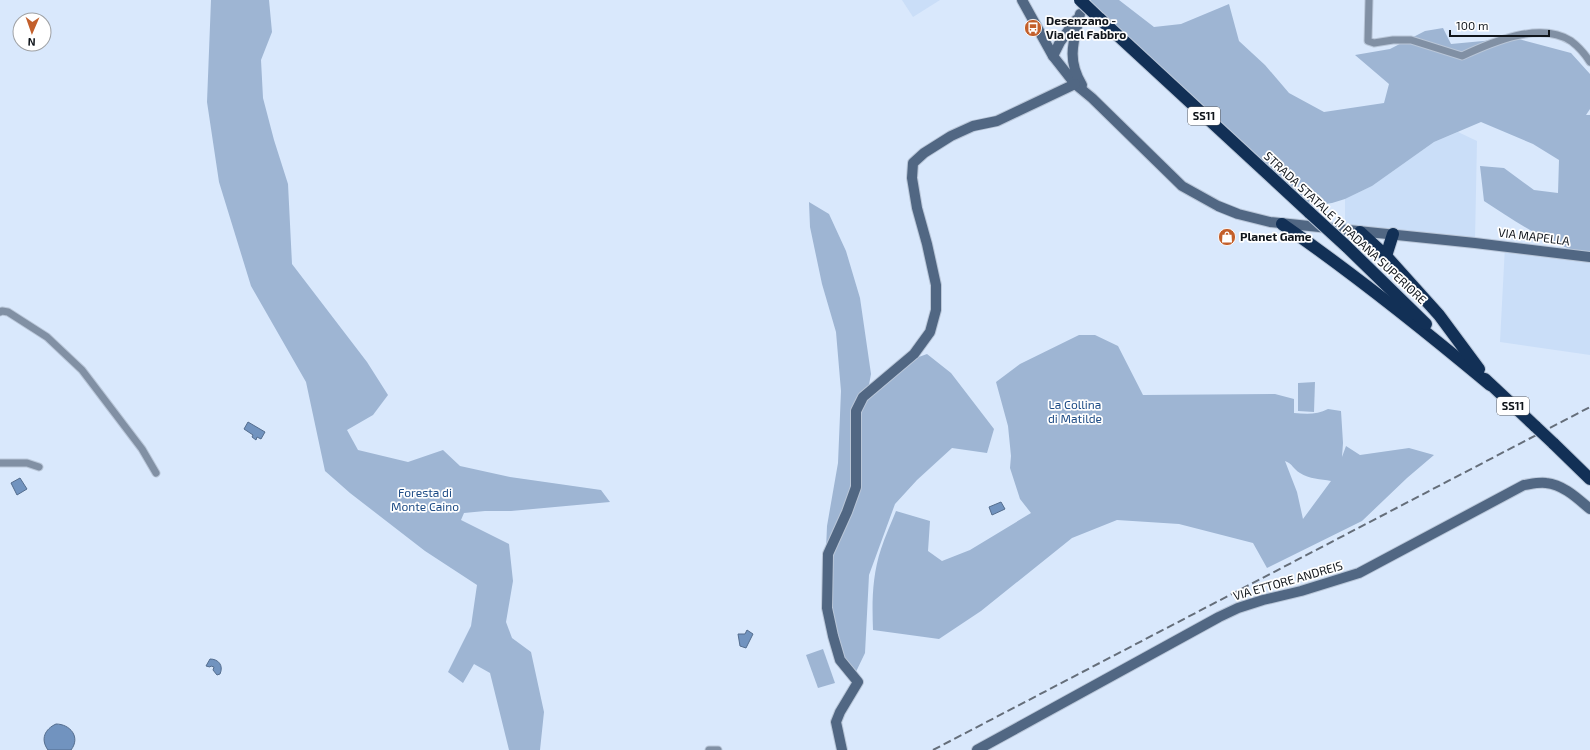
<svg xmlns="http://www.w3.org/2000/svg" width="1590" height="750" font-family="'Exo 2',sans-serif">
<rect width="100%" height="100%" fill="#d9e8fc"/>
<!-- built -->
<g fill="#cadef8">
<polygon points="902,0 940,0 913,17"/>
<polygon points="1458,132 1477,141 1475,240 1345,226 1345,199 1372,186 1434,142"/>
<polygon points="1505,246 1590,257 1590,355 1500,342"/>
</g>
<!-- green -->
<g fill="#9eb5d3" fill-rule="evenodd">
<polygon points="211,0 269,0 272,32 261,60 263,98 274,140 288,184 292,264 367,362 388,395 373,415 347,430 358,450 408,462 443,450 460,466 510,477 601,490 610,502 511,511 485,511 464,513 461,520 509,544 513,581 506,622 512,638 531,652 544,712 540,750 509,750 490,673 474,664 463,683 448,672 471,626 477,585 425,551 350,493 325,471 306,382 251,286 219,182 207,102"/>
<path d="M1091 0H1119L1154 27 1181 24 1229 4 1239 41 1265 65 1289 93 1324 112 1384 103 1389 84 1355 55 1390 49 1425 31 1443 28 1451 44 1515 38 1571 53 1590 74V109L1586 115H1590V254C1551 247 1517 222 1484 201L1480 166 1504 168 1534 190 1558 193 1559 160 1533 144 1481 122 1434 142 1372 186 1345 199 1332 203 1311 206 1091 4Z"/>
<polygon points="809,202 829,214 846,251 860,298 871,374 868,390 894,366 927,354 951,373 994,429 987,453 952,448 917,480 895,504 869,575 865,653 853,678 848,675 824,596 827,526 838,463 841,391 836,332 822,284 810,227"/>
<path d="M1079 335H1095L1118 346 1143 395 1275 394 1294 399V413C1306 414 1317 415 1328 409L1341 411 1343 443 1342 457 1346 446 1360 455 1409 448 1434 455 1407 478 1362 521 1267 568 1253 543 1179 524 1117 520 1072 538 981 611 939 639 873 630C872 603 872 576 881 549 885 536 891 524 896 511L930 521 928 551 942 561 970 550 1031 513 1020 499 1010 468 1011 456 1008 426 996 382 1020 364ZM1285 461C1293 464 1293 469 1300 473 1309 479 1321 479 1331 481L1303 519 1297 492Z"/>
<polygon points="1315,382 1314,412 1298,411 1298,383"/>
<polygon points="823,649 835,683 818,688 806,655"/>
</g>
<!-- water -->
<g fill="#7193bf" stroke="#546d8e">
<polygon points="248,422 265,432 261,439 257,437 256,440 252,437 253,435 244,429"/>
<polygon points="20,478 27,489 17,495 11,483"/>
<polygon points="1001,502 1005,509 992,515 989,507"/>
<polygon points="747,630 753,634 746,648 740,646 738,634 745,634"/>
<path d="M210 659C218 659 224 665 220 674L217 675 213 670 214 667 211 666 210 667 206 666Z"/>
<path d="M56 724C70 724 81 737 71 750H48C40 739 45 729 56 724Z"/>
</g>
<g fill="none" stroke-linecap="round" stroke-linejoin="round">
<defs>
<g id="street">
<path d="M1369 0 1368 41 1374 43 1393 40H1411L1462 56C1492 42 1540 21 1571 41 1579 47 1585 54 1590 62"/>
<polyline points="0,312 2,311 8,312 47,337 82,370 142,449 156,473"/>
<polyline points="0,463 27,463 39,467"/>
<polyline points="709,750 718,750"/>
</g>
<g id="secondary">
<polyline points="1022,0 1053,56 1075,84 1092,98 1182,186 1218,206 1238,214 1270,222 1475,243 1590,257"/>
<path d="M1080 14C1074 40 1066 59 1082 85"/>
<polyline points="1053,56 1060,42 1076,20"/>
<polyline points="842,750 836,722 840,712 858,682 840,660 833,636 827,608 828,554 847,512 856,487 856,411 863,397 914,354 930,332 936,310 936,285 927,244 917,208 912,178 913,163 924,153 951,136 973,126 997,121 1075,84"/>
<path d="M977 750 1219 617 1238 608 1263 600 1301 591 1359 573 1524 485C1531 484 1539 482 1546 483 1564 485 1577 498 1590 509"/>
</g>
<g id="highway">
<polyline points="1099,18 1310,213"/>
<path d="M1282 224C1354 274 1423 329 1490 385"/>
<polyline points="1360,232 1386,256 1439,315 1479,369"/>
<polyline points="1346,246 1426,324"/>
<polyline points="1386,256 1393,234"/>
<polyline points="1485,379 1536,427"/>
<polyline points="1553,443 1590,479"/>
</g>
</defs>
<!-- street casing -->
<use href="#street" stroke="#b9c6d8" stroke-width="9"/>
<!-- secondary casing -->
<use href="#secondary" stroke="#b9c6d8" stroke-width="12"/>
<!-- highway casing -->
<use href="#highway" stroke="#b9c6d8" stroke-width="14"/>
<!-- street -->
<use href="#street" stroke="#8190a4" stroke-width="7"/>
<!-- secondary -->
<use href="#secondary" stroke="#516783" stroke-width="10"/>
<!-- highway -->
<use href="#highway" stroke="#123056" stroke-width="12"/>
<!-- rail -->
<polyline stroke="#656e7a" stroke-width="2" stroke-dasharray="8 4" stroke-linecap="butt" points="933,750 1590,407"/>
<defs>
<g id="highway-bridge">
<polyline points="1080,0 1099,18"/>
<polyline points="1310,213 1346,246"/>
<polyline points="1536,427 1553,443"/>
</g>
</defs>
<!-- highway-bridge casing -->
<use href="#highway-bridge" stroke="#b9c6d8" stroke-width="14" stroke-linecap="butt"/>
<!-- highway-bridge -->
<use href="#highway-bridge" stroke="#123056" stroke-width="12"/>
</g>
<!-- icons -->
<defs>
<symbol id="bus-disc" viewBox="-11 -11 22 22"><circle r="9.5" fill="#c35f2b" stroke="#fff"/><path d="M-5-6H5V4H4V6H2V4H-2V6H-4V4H-5ZM-3.5-4V0h7V-4ZM-3.5 1.2v1.5H-2V1.2ZM2 1.2v1.5H3.5V1.2Z" fill="#fff"/></symbol>
<symbol id="shop-disc" viewBox="-11 -11 22 22"><circle r="9.5" fill="#c35f2b" stroke="#fff"/><path d="M-5-2.5h2.3a2.7 3.5 0 0 1 5.4 0H5L5.5 6h-11ZM-1.5-2.5h3a1.5 2.3 0 0 0-3 0Z" fill="#fff"/></symbol>
</defs>
<g fill-rule="evenodd">
<use href="#bus-disc" x="1023" y="18" width="20" height="20"/>
<use href="#shop-disc" x="1217" y="227" width="20" height="20"/>
</g>
<g text-anchor="middle" stroke-width="3.5" stroke-linejoin="round" paint-order="stroke">
<!-- shield labels -->
<g fill="#fff" stroke="#585b5f" stroke-width="1">
<rect x="1188" y="107" width="32" height="18" rx="3"/>
<rect x="1497" y="397" width="32" height="18" rx="3"/>
</g>
<g font-size="11" font-weight="bold" fill="#10151b">
<text x="1204" y="120">SS11</text>
<text x="1513" y="410">SS11</text>
</g>
<!-- poi labels -->
<g font-size="12" font-weight="bold" fill="#10151b" stroke="#fff" text-anchor="start">
<text x="1046" y="25">Desenzano -<tspan x="1046" dy="14">Via del Fabbro</tspan></text>
<text x="1240" y="241">Planet Game</text>
</g>
<!-- street labels -->
<g font-size="12" fill="#10151b" stroke="#fff">
<text transform="translate(1345 228) rotate(43)" y="4">STRADA STATALE 11 PADANA SUPERIORE</text>
<text transform="translate(1534 237) rotate(7)" y="4">VIA MAPELLA</text>
<text transform="translate(1288 581) rotate(-16)" y="4">VIA ETTORE ANDREIS</text>
</g>
<!-- park labels -->
<g font-size="12" fill="#1f4d86" stroke="#fff">
<text x="1075" y="409">La Collina<tspan x="1075" dy="14">di Matilde</tspan></text>
<text x="425" y="497">Foresta di<tspan x="425" dy="14">Monte Caino</tspan></text>
</g>
</g>
<!-- north arrow -->
<g transform="translate(32 32) rotate(182)"><circle r="19" fill="#ffffff" stroke="#9fa1a4"/>
<path d="M0-3L7 15L0 10L-7 15Z" fill="#c35f2b"/>
<text y="-6" font-size="11" font-weight="bold" text-anchor="middle" fill="#10151b">N</text>
</g>
<!-- scale -->
<path d="M1450 30v6h99v-6" fill="none" stroke="#10151b" stroke-width="2"/>
<text x="1456" y="30" font-size="12" fill="#10151b" stroke="#ffffff" stroke-width="3" paint-order="stroke">100 m</text>
</svg>
